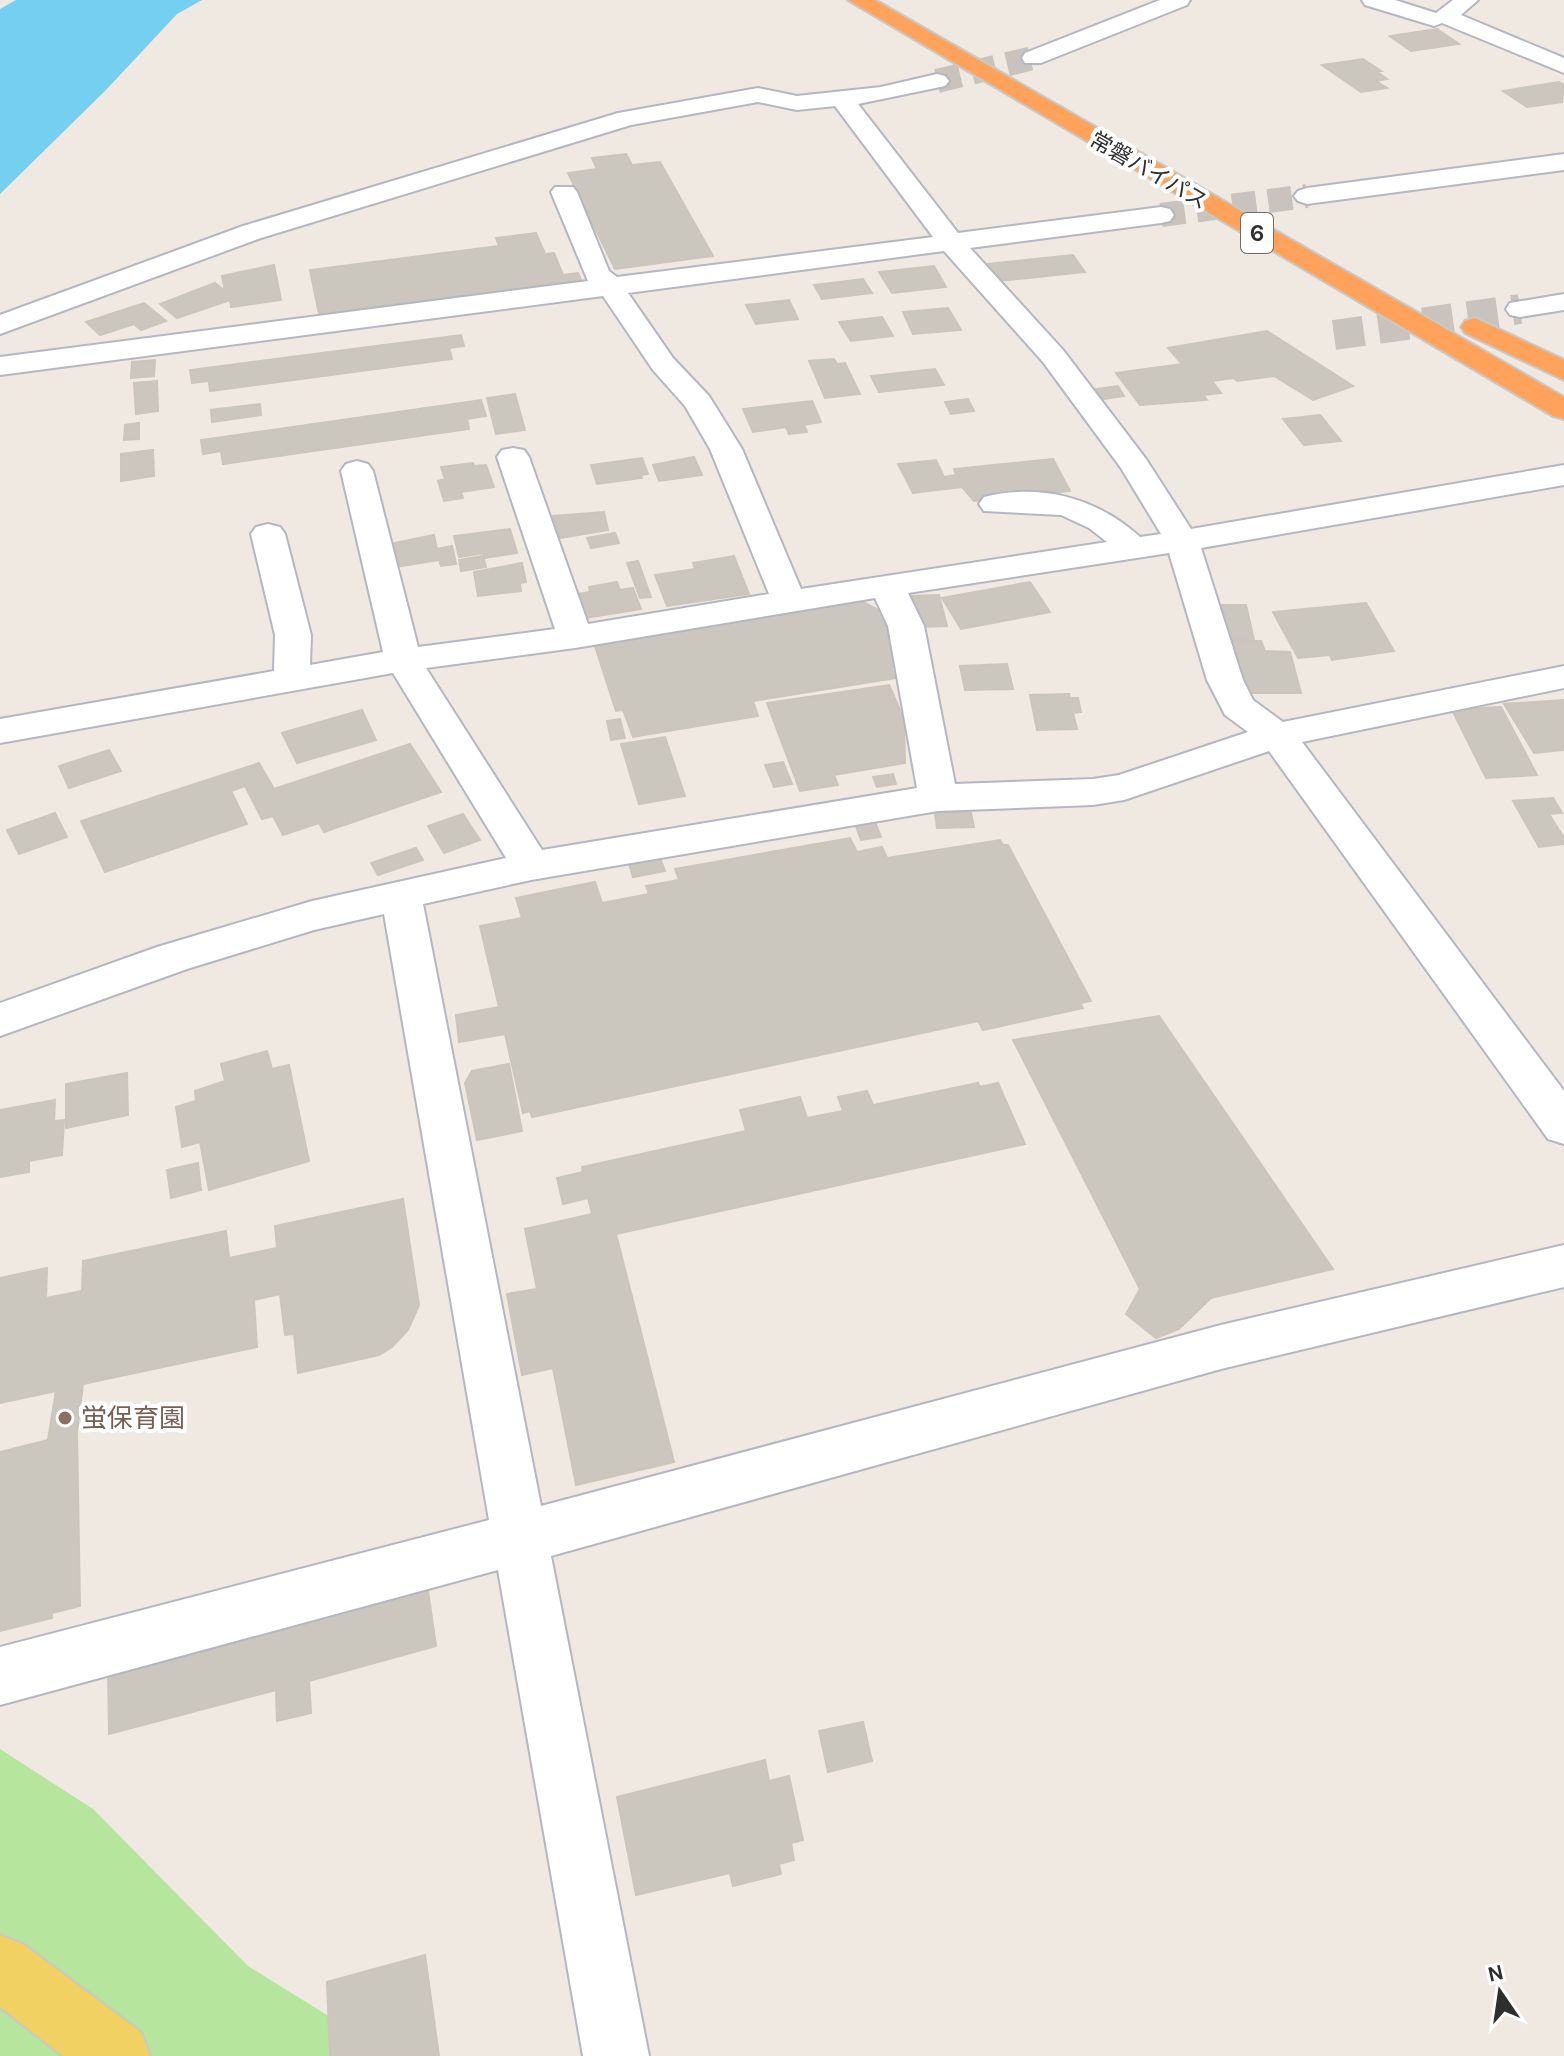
<svg xmlns="http://www.w3.org/2000/svg" width="1564" height="2056" font-family="Karla,'Noto Sans JP',sans-serif">
<rect width="100%" height="100%" fill="#efe9e1"/>
<!-- green -->
<polygon fill="#b6e59e" points="0,1749 93,1809 248,1966 393,2056 0,2056"/>
<!-- water -->
<polygon fill="#75cff0" points="16,0 202,0 177,14 105,91 0,194 0,9"/>
<!-- building -->
<g fill="#cbc7bf" stroke="#cbc5ba" stroke-width="2">
<polygon points="1437,29 1459,44 1411,51 1390,36"/>
<polygon points="1363,59 1381,71 1376,71 1387,79 1376,81 1387,88 1361,92 1322,65"/>
<polygon points="1559,82 1564,85 1562,102 1527,107 1503,91"/>
<polygon points="626,154 632,165 660,162 713,256 615,269 568,173 597,169 592,158"/>
<polygon points="536,233 545,254 554,253 563,275 578,273 581,280 319,314 310,270 499,246 496,238"/>
<polygon points="1073,255 1085,272 998,281 987,264"/>
<polygon points="274,265 281,300 231,307 230,300 177,318 160,304 215,283 225,291 222,276"/>
<polygon points="934,266 946,287 892,293 879,272"/>
<polygon points="863,279 872,293 822,299 814,285"/>
<polygon points="789,300 798,319 756,324 746,305"/>
<polygon points="144,303 166,321 141,330 134,324 100,335 86,322"/>
<polygon points="948,308 961,330 913,334 903,312"/>
<polygon points="882,317 893,336 851,341 839,322"/>
<polygon points="1267,331 1353,386 1313,400 1274,376 1237,381 1234,378 1212,381 1221,393 1203,395 1207,400 1140,405 1116,373 1182,364 1168,348"/>
<polygon points="461,335 464,346 449,348 452,359 210,391 209,381 192,383 190,370"/>
<polygon points="834,359 837,364 845,363 860,394 825,398 809,361"/>
<polygon points="155,360 154,376 131,378 132,362"/>
<polygon points="935,369 944,385 879,392 871,376"/>
<polygon points="157,381 158,411 136,414 134,383"/>
<polygon points="1118,386 1124,396 1097,400 1090,390"/>
<polygon points="515,394 525,430 496,434 487,398"/>
<polygon points="968,399 974,411 951,414 945,402"/>
<polygon points="481,400 486,416 467,419 469,429 223,464 221,451 203,454 201,440"/>
<polygon points="812,401 821,422 804,425 807,432 789,434 786,427 753,432 743,409"/>
<polygon points="260,404 261,415 212,422 211,410"/>
<polygon points="1320,415 1341,441 1304,445 1283,419"/>
<polygon points="139,423 139,439 124,440 125,425"/>
<polygon points="153,450 154,476 121,481 121,454"/>
<polygon points="694,457 702,475 659,481 653,465"/>
<polygon points="642,458 648,474 641,475 642,478 597,484 591,465"/>
<polygon points="1053,459 1070,491 974,501 962,487 913,493 898,464 936,460 944,477 956,475 954,469"/>
<polygon points="473,463 474,466 486,465 494,487 461,492 463,498 444,501 438,481 445,479 441,467"/>
<polygon points="604,512 608,530 560,538 553,516"/>
<polygon points="510,529 517,553 484,558 484,553 459,557 454,536"/>
<polygon points="615,533 619,543 591,548 587,538"/>
<polygon points="434,535 437,549 452,546 456,564 441,566 439,560 395,567 390,544"/>
<polygon points="483,556 486,567 461,571 459,560"/>
<polygon points="734,556 749,594 667,606 655,575 695,569 693,563"/>
<polygon points="638,561 651,597 640,598 627,563"/>
<polygon points="522,563 526,582 520,583 521,591 478,596 474,572"/>
<polygon points="617,582 620,590 633,588 641,609 585,618 578,594 590,592 589,587"/>
<polygon points="1030,582 1050,612 961,629 942,598"/>
<polygon points="939,595 947,626 920,627 912,596"/>
<polygon points="861,601 884,613 896,638 887,639 900,666 891,668 896,678 753,701 758,716 633,737 623,710 616,711 594,643"/>
<polygon points="1366,603 1394,651 1332,660 1330,655 1298,658 1273,612"/>
<polygon points="1217,605 1246,605 1254,640 1225,639"/>
<polygon points="1228,641 1261,641 1265,651 1290,652 1301,693 1238,693"/>
<polygon points="1007,664 1013,689 965,690 960,666"/>
<polygon points="889,685 904,719 905,763 834,775 838,785 800,791 767,703"/>
<polygon points="1069,694 1070,698 1078,698 1081,712 1073,713 1077,729 1037,730 1030,695"/>
<polygon points="1564,700 1564,750 1534,753 1504,704"/>
<polygon points="1501,707 1537,775 1486,778 1452,710"/>
<polygon points="362,710 376,740 297,763 282,733"/>
<polygon points="620,719 625,738 611,740 607,721"/>
<polygon points="665,737 685,796 639,804 621,744"/>
<polygon points="410,744 441,792 324,832 319,823 283,835 273,816 262,819 245,786 231,791 247,824 105,872 81,821 259,763 274,789"/>
<polygon points="109,750 121,771 69,788 59,766"/>
<polygon points="783,762 792,784 774,787 765,765"/>
<polygon points="893,774 896,784 877,787 873,777"/>
<polygon points="1553,798 1562,813 1549,814 1564,838 1564,844 1539,847 1513,801"/>
<polygon points="55,813 67,837 19,854 7,830"/>
<polygon points="935,813 971,813 974,827 937,828"/>
<polygon points="463,814 480,840 444,853 428,826"/>
<polygon points="873,817 881,837 861,840 854,821"/>
<polygon points="850,838 857,852 882,847 887,858 1000,840 1003,845 1008,845 1091,1001 1080,1003 1083,1008 983,1030 978,1021 532,1117 530,1111 523,1113 505,1034 459,1042 456,1015 499,1007 480,926 522,918 516,898 595,882 602,903 649,894 646,886 679,880 675,869"/>
<polygon points="416,848 423,860 378,875 371,863"/>
<polygon points="660,858 665,871 633,877 629,864"/>
<polygon points="1159,1016 1333,1269 1211,1298 1179,1329 1156,1338 1126,1314 1140,1289 1013,1040"/>
<polygon points="267,1051 272,1069 289,1065 309,1161 209,1190 200,1142 182,1147 176,1107 196,1101 195,1091 225,1081 221,1064"/>
<polygon points="509,1064 522,1131 477,1140 465,1083 472,1071"/>
<polygon points="127,1073 128,1115 66,1128 66,1084"/>
<polygon points="978,1083 980,1087 998,1083 1025,1144 616,1234 674,1462 576,1485 553,1368 522,1375 507,1294 537,1289 525,1229 592,1214 588,1198 563,1204 557,1178 583,1172 582,1167 746,1131 740,1110 800,1097 807,1118 843,1111 838,1097 867,1091 873,1105"/>
<polygon points="55,1100 54,1121 64,1120 62,1155 29,1161 29,1172 0,1177 0,1110"/>
<polygon points="198,1163 201,1190 171,1198 167,1170"/>
<polygon points="403,1199 419,1305 408,1330 392,1347 379,1355 298,1373 294,1334 285,1335 280,1294 254,1300 257,1347 83,1384 77,1433 80,1606 52,1613 52,1618 0,1631 0,1452 48,1440 56,1391 0,1403 0,1278 47,1268 46,1298 82,1291 83,1261 226,1231 229,1258 277,1248 275,1226"/>
<polygon points="427,1584 436,1646 309,1681 311,1713 277,1721 276,1690 109,1734 108,1666"/>
<polygon points="863,1722 872,1761 828,1772 819,1731"/>
<polygon points="765,1760 769,1781 789,1776 803,1840 791,1843 794,1860 779,1864 781,1874 733,1886 730,1873 636,1895 617,1797"/>
<polygon points="425,1955 439,2056 330,2056 327,1982"/>
</g>
<g fill="none" stroke-linecap="round" stroke-linejoin="round">
<!-- minor-tunnel-far1 -->
<g stroke="#c8c4bd" stroke-width="24" stroke-dasharray="24 12" stroke-linecap="butt">
<polyline points="937,81 1033,58"/>
<polyline points="1161,215 1307,196"/>
</g>
<!-- minor-tunnel -->
<polyline stroke="#c8c4bd" stroke-width="30" stroke-dasharray="30 15" stroke-linecap="butt" points="1334,335 1520,309"/>
<defs>
<g id="minor">
<polygon points="1160,0 1190,0 1187,5 1041,63 1025,63 1022,58 1025,53"/>
<polygon points="1362,0 1395,0 1436,13 1453,0 1478,0 1461,15 1564,58 1564,73 1442,23 1434,26 1365,5"/>
<path d="M937 74 945 76 949 81 945 86 858 104 958 233 1161 207 1170 209 1174 215 1170 221 1161 223 970 248 1063 350 1146 459 1191 529 1564 465V485L1201 548 1243 680 1253 700 1283 722 1564 666V688L1302 742 1564 1091V1144L1548 1139 1269 751 1124 800 1093 805 938 811 531 880 423 904 541 1506 1221 1325 1564 1245V1287L1221 1369 551 1556 649 2056H583L498 1570 0 1705V1647L489 1520 384 914 314 930 187 969 0 1036V1003L157 947 312 901 506 858 393 673 0 743V719L274 671 275 635 251 534 256 527 268 524 280 527 285 534 311 635 310 665 383 652 341 471 346 464 357 461 368 464 373 471 418 647 555 629 497 457 502 450 513 448 524 450 529 457 588 624 769 594 710 449 685 406 653 370 603 296 0 375V357L588 281 551 192 555 187H573L577 192 609 271 617 277 933 237 835 106 797 110 758 102 631 125 261 238 0 334V315L243 226 618 113 758 88 797 96 881 87ZM944 251 1043 362 1121 468 1161 534 1140 537C1097 498 1041 483 984 497L979 504 984 511 1061 515 1089 528 1107 542 801 589 742 449 709 396 673 358 628 293ZM1169 553 1207 680 1225 715 1248 732 1119 775 1093 779 955 784 924 626 908 593ZM875 598 888 626 917 788 542 850 426 668 575 648Z"/>
<polygon points="1564,154 1564,170 1307,204 1298,201 1294,196 1298,191 1307,188"/>
<polygon points="1564,294 1564,310 1520,317 1510,315 1506,309 1510,303"/>
</g>
<polygon id="major" points="0,1935 23,1944 141,2032 150,2056 63,2056 0,2007"/>
<g id="highway">
<polygon points="848,0 875,0 1564,397 1564,419 1553,416"/>
<polygon points="1475,318 1564,360 1564,380 1465,333 1461,327 1465,321"/>
</g>
</defs>
<!-- minor casing -->
<use href="#minor" stroke="#b4b7c1" stroke-width="4"/>
<!-- major casing -->
<use href="#major" stroke="#c9c9c9" stroke-width="4"/>
<!-- highway casing -->
<use href="#highway" stroke="#c9c9c9" stroke-width="4"/>
<!-- minor -->
<use href="#minor" fill="#fff" fill-rule="evenodd"/>
<!-- major -->
<use href="#major" fill="#f2d163" fill-rule="evenodd"/>
<!-- highway -->
<use href="#highway" fill="#ffa35c" fill-rule="evenodd"/>
</g>
<!-- markers -->
<circle fill="#8d6e63" stroke="#fff" stroke-width="3" cx="65" cy="1418" r="8"/>
<g text-anchor="middle" stroke-width="8" stroke-linejoin="round" paint-order="stroke">
<!-- far-street labels -->
<g font-size="22" fill="#2e2e2e" stroke="#fff">
<text transform="translate(1149 170) rotate(30)" y="8">常磐バイパス</text>
</g>
<!-- shield labels -->
<rect fill="#fff" stroke="#6d6d6d" stroke-width="2" x="1241" y="213" width="32" height="40" rx="6"/>
<g font-size="24" font-weight="bold" fill="#2e2e2e">
<text x="1257" y="241">6</text>
</g>
<!-- education labels -->
<g font-size="26" fill="#785e54" stroke="#fff" text-anchor="start">
<text x="81" y="1427">蛍保育園</text>
</g>
</g>
<!-- north arrow -->
<g transform="translate(1500 1992) rotate(347)" stroke="#ffffff" stroke-width="6" paint-order="stroke">
<path d="M0-6L14 30L0 20L-14 30Z" fill="#2e2e2e"/>
<text y="-12" font-size="22" font-weight="bold" text-anchor="middle" fill="#2e2e2e">N</text>
</g>
</svg>
